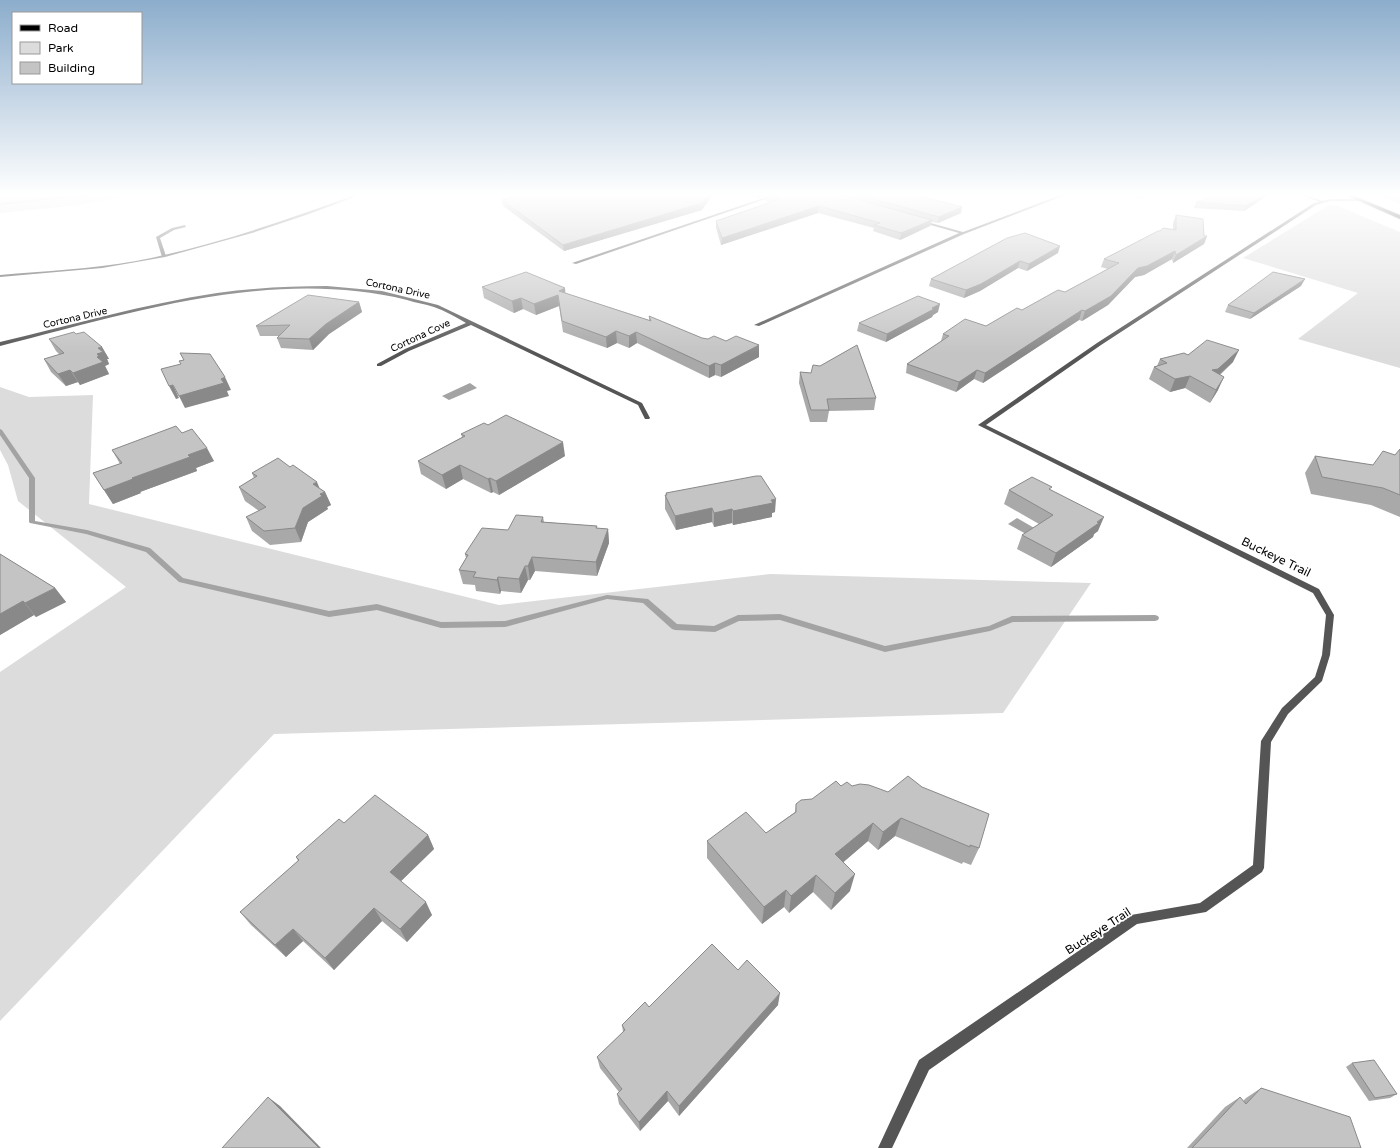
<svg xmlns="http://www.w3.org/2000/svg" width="1400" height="1148" font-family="'Varela Round',sans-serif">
<rect width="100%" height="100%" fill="#fff"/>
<!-- green -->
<g fill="#dcdcdc">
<polygon points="0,193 141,193 79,205 0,213"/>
<polygon points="1371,193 1400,193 1400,204"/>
<polygon points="1329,205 1338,206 1400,232 1400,368 1298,339 1358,293 1243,258"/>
<polygon points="0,387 29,397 93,395 89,504 499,605 770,574 1091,583 1003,713 274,734 0,1021 0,672 126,587 18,501 8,465 0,450"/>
</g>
<!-- water -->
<g fill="#a3a3a3">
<polygon points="470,383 477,388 449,400 442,396"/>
<polygon points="1017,518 1036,529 1028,535 1008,524"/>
</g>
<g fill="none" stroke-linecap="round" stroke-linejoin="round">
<!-- stream -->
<g fill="#a3a3a3" fill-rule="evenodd">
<polygon points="101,193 112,193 0,205 0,203"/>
<polygon points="0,429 2,430 35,478 35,521 87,530 150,548 183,578 329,611 377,604 441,622 505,621 607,595 648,599 677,624 714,626 738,615 780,614 885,646 989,626 1012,616 1155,615 1158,616 1159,618 1158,620 1155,621 1013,622 990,631 885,652 780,620 739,621 715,632 675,630 672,629 643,603 607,599 505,627 441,628 377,610 329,617 179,582 146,552 86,534 30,523 29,522 29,478 0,435"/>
</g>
<defs>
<polygon id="primary" points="1341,193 1347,193 1400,215 1400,219"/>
</defs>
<!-- primary casing -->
<use href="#primary" stroke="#dbdbdb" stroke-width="2"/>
<!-- service -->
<g fill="#555" fill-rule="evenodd">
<polygon points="1294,193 1299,193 1323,201 1320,202"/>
<polygon points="185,225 186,227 174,230 160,238 166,256 162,257 156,237 172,228"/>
</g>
<!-- minor -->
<g fill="#555" fill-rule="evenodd">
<polygon points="778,193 783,193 576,264 572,263"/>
<polygon points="1066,193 1071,193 964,234 759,326 754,325 959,233 920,222 920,220 963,232"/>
<polygon points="1330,199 1358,199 1360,200 1358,201 1330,201 1316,205 1101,345 986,425 1319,589 1334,615 1330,655 1322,681 1288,714 1271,742 1264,868 1262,872 1206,912 1137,924 929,1070 892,1148 878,1148 919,1060 1131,915 1200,903 1253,865 1261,741 1282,708 1315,677 1322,655 1326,615 1313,593 978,425 1097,343 1314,203"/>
<path d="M327 286 382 291 438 305 642 403 650 418 649 419H645L638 405 471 325 409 351 381 366H377V364L405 349 466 323C456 317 445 311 434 307 425 304 416 303 407 300 272 267 131 313 0 346V342C72 325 144 304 217 293 254 288 290 286 327 286Z"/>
</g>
<!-- tertiary -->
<path fill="#555" fill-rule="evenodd" d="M360 193H365L309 214 252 233 165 257 102 268 0 277V275C45 271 91 269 136 261 213 246 287 220 360 193Z"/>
<!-- primary -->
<use href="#primary" fill="#000" fill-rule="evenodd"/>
</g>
<!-- wall -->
<g fill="#a9a9a9">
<polygon points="739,193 909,193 962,207 961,213 938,223 931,222 930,226 900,240 873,231 874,228 818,213 721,245 716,228 716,221 771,202 765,201 765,196 758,198"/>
<polygon points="1118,193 1152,193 1142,198"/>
<polygon points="1264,198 1244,211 1194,208 1196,202"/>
<polygon points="502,200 702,210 564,251 503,206"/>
<polygon points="1176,215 1204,236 1207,236 1204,244 1173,263 1172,259 1144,275 1135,277 1108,305 1082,321 1079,320 983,383 974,379 956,392 906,373 907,364 941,341 943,334 986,326 1065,292 1108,269 1101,267 1104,259 1160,231 1173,230 1173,223"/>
<polygon points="1058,253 1027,271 1018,268 980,291 964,298 929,286 931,279"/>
<polygon points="1301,286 1250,319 1225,312 1228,305"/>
<polygon points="482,287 565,293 649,320 649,316 702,338 759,357 721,377 715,375 709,378 637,343 629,348 617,343 607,348 563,332 559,306 536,315 523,309 514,313 484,298"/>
<polygon points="359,302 362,312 329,334 313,350 281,348 277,338 279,336 260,336 256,326"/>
<polygon points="938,312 933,315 932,317 886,342 857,331 859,323"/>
<polygon points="76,334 102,347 109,359 107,359 109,364 105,366 109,374 80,385 78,382 66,386 51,372 44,359 60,355 56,351 49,339"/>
<polygon points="1188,355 1233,362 1220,375 1218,390 1210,403 1185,388 1170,392 1149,379 1154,367 1157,366 1160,359"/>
<polygon points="800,372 876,398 874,410 829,411 827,422 810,422 799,383"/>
<polygon points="488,425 565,456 499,495 493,492 491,493 463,479 446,489 421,474 418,461 462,437 461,434"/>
<polygon points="182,433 214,461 196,468 197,471 140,492 141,493 113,504 93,473 120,464 112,450"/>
<polygon points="1400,449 1400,517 1371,505 1311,494 1305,473 1315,456 1373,465 1395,455"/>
<polygon points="252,473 319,488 325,492 331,505 327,507 328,509 308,522 301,542 270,545 252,531 246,517 259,511 245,501 239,487 254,478"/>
<polygon points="1009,490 1051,490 1098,531 1094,534 1093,537 1051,567 1017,549 1022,535 1039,524 1004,504"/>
<polygon points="666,493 775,512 772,513 772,517 733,525 732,523 714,527 712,522 676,530 665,509 665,495 666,495"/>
<polygon points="543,517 544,522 597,526 597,528 608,529 609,543 597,576 535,571 530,580 528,580 521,593 501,591 500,594 476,591 475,585 463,584 459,570 466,558 465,554 508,530"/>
<polygon points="0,554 55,588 66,602 36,617 34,615 0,635"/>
<polygon points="841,786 852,786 979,848 971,865 963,862 962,864 895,836 878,850 868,841 843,862 850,891 831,910 813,892 789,913 784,907 762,924 707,858 707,841 766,833 795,812 796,804 812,799"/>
<polygon points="344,823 428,835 434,849 401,881 432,915 407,942 382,921 334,970 303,941 286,957 251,925 240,912 298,861 296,857"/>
<polygon points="738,970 778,1005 679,1116 668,1101 640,1131 619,1104 617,1094 619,1092 600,1068 597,1057 623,1032 622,1025 649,1007"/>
<polygon points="1352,1063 1397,1094 1390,1098 1369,1101 1346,1067"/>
<polygon points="1261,1088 1361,1148 1187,1148 1225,1107 1240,1097 1243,1101 1246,1098"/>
</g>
<!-- shaded-wall -->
<g fill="#898989">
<polygon points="710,193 714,193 702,210 564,251 563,245"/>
<polygon points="758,193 774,193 766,194 765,196 758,198"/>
<polygon points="1144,193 1152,193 1142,198"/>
<polygon points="1267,193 1264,198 1244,211 1246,206"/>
<polygon points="819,206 818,213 721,245 722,238"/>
<polygon points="962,207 961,213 938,223 939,217"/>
<polygon points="932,220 930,226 900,240 901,233"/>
<polygon points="1207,236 1204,244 1173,263 1176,255"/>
<polygon points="1060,246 1058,253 1027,271 1029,264"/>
<polygon points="1175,251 1172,259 1144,275 1135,277 1108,305 1082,321 1085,311 1138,268"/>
<polygon points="1020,261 1018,268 980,291 964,298 966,290"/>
<polygon points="1305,279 1301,286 1250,319 1254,313"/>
<polygon points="565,288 566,300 559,291"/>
<polygon points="558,295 559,306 536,315 534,304"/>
<polygon points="521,298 523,309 514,313 512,301"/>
<polygon points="359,302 362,312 329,334 313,350 309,339 326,324"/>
<polygon points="940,304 938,312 933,315 932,317 886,342 887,334 932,308"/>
<polygon points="1082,310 1079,320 983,383 985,373"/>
<polygon points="616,331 617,343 607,348 606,337"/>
<polygon points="636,332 637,343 629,348 629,336"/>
<polygon points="759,345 759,357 721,377 721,365"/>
<polygon points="102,347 109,359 107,359 109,364 105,366 109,374 80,385 73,373 97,357 97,354 98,348"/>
<polygon points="1239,350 1233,362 1212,381 1212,370"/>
<polygon points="715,363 715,375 709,378 709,366"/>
<polygon points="70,370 78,382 66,386 58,374"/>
<polygon points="977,370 974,379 956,392 959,382"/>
<polygon points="1190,376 1185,388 1170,392 1175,379"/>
<polygon points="225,377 231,390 227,391 229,396 185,408 179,396"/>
<polygon points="1224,377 1218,390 1210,403 1216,390"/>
<polygon points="173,385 179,398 176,399 169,386"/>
<polygon points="563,442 565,456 499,495 496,481"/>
<polygon points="207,448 214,461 196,468 197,471 140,492 141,493 113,504 104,490 188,455"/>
<polygon points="460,465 463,479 446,489 442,475"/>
<polygon points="490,478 493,492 491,493 488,479"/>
<polygon points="317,482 322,494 325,492 331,505 327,507 328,509 308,522 301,542 295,528 303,508 313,484"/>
<polygon points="776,499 775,512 772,513 772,517 733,525 733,511"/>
<polygon points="712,508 712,522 676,530 675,516"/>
<polygon points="732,509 732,523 714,527 714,513"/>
<polygon points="1104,517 1098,531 1094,534 1093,537 1051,567 1056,553"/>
<polygon points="608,529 609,543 597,576 596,562"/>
<polygon points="532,557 535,571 530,580 528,566"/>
<polygon points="525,566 528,580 521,593 519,579"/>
<polygon points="498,577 501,591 500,594 497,580"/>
<polygon points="55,588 66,602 36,617 25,603"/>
<polygon points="23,601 34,615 0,635 0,614"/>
<polygon points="901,818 895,836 878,850 883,832"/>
<polygon points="873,823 868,841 832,872 835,854"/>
<polygon points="428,835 434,849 396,886 390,872"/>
<polygon points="855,874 850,891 831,910 835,893"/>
<polygon points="816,875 813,892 789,913 791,896"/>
<polygon points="786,890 784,907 762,924 764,907"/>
<polygon points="426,902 432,915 407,942 400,929"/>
<polygon points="374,908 382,921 334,970 325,958"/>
<polygon points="293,929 303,941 286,957 275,945"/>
<polygon points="780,993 778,1005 679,1116 679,1106"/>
<polygon points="667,1091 668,1101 640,1131 639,1122"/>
<polygon points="268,1097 280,1106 321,1148 319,1148"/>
</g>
<!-- building -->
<g fill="#c4c4c4" stroke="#898989">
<polygon points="525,193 710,193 702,203 563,245 502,200"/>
<polygon points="770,193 834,193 932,220 901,233 874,225 880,223 819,206 722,238 716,221 780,199 766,194"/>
<polygon points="852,193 909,193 962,207 939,217"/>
<polygon points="1223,193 1267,193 1246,206 1196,202"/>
<polygon points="1176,215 1203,219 1204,236 1207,236 1176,255 1175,251 1147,266 1138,268 1111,296 1085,311 1082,310 985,373 977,370 959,382 907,364 949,336 943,334 965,319 986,326 1017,308 1022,310 1058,290 1065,292 1119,263 1104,259 1158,231 1160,231 1163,228 1176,230"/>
<polygon points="1025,233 1060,246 1029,264 1020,261 981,284 966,290 931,279 1007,238"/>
<polygon points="526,272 565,288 559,291 651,321 649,316 702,338 708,339 714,336 726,341 736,336 759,345 721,365 715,363 709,366 636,332 629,336 616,331 606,337 562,321 558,295 534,304 521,298 512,301 482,287"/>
<polygon points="1273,272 1305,279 1254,313 1228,305"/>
<polygon points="308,295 359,302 326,324 309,339 277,338 290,325 256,326"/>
<polygon points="918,296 940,304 932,308 934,309 887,334 859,323"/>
<polygon points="74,332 76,334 84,332 102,347 98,348 103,352 97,354 99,356 97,357 103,362 73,373 70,370 58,374 44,359 64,353 49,339"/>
<polygon points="1207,340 1239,350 1218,369 1212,370 1224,377 1216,390 1190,376 1175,379 1154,367 1167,363 1160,359 1184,353 1188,355"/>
<polygon points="857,345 876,398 827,399 829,410 811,410 800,372 811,373 813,365 820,366"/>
<polygon points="180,353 210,354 225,377 221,379 224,383 179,396 173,385 169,386 161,369 181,364 179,361 184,360"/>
<polygon points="506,415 563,442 496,481 490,478 488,479 460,465 442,475 418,461 465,436 461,434 484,423 488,425"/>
<polygon points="176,426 182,433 192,429 207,448 188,455 190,457 132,478 133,479 104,490 93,473 122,463 112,450"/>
<polygon points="1400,449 1400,495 1383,488 1322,477 1315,456 1373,465 1383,451 1395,455"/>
<polygon points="278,458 290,467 293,465 317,482 313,484 325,492 320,494 322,496 303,508 295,528 264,531 246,517 266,507 239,487 257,476 252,473"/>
<polygon points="756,476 761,476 776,499 771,500 773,503 733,511 732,509 714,513 712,508 675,516 665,495 667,495 666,493"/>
<polygon points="1032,477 1052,487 1049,489 1104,517 1097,522 1099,523 1056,553 1022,535 1053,515 1009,490"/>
<polygon points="516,515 543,517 541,522 597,526 596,528 608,529 596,562 532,557 528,566 525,566 519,579 498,577 497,580 473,577 476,572 459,570 468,555 465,554 482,528 508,530"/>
<polygon points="0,554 55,588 25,603 23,601 0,614"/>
<polygon points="908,776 922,787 989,814 979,848 970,845 970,847 901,818 883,832 873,823 835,854 855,874 835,893 816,875 791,896 786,890 764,907 707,841 746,812 766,833 796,812 796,804 801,800 812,799 836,781 841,786 847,782 852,786 860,784 869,785 888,792"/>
<polygon points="375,795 428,835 390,872 426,902 400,929 374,908 325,958 293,929 275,945 240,912 299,860 296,857 339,819 344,823"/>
<polygon points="712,944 738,970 747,960 780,993 679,1106 667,1091 639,1122 617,1094 622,1089 597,1057 625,1030 622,1025 645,1002 649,1007"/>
<polygon points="1374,1060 1397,1094 1375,1098 1352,1063"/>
<polygon points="1261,1088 1350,1117 1361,1148 1192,1148 1240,1097 1246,1104"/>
<polygon points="268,1097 319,1148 222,1148"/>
</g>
<!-- sky -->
<linearGradient id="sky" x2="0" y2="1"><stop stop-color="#8cadcc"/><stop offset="0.55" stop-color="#fff"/><stop offset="1" stop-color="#fff" stop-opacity="0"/></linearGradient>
<rect width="1400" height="354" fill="url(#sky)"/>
<g text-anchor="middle" stroke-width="3.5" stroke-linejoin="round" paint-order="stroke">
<!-- far-street labels -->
<g font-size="10" fill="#000" stroke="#fff">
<text transform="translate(398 288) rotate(12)" y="4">Cortona Drive</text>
<text transform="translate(75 317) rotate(-13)" y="4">Cortona Drive</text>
<text transform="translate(420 335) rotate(-25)" y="4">Cortona Cove</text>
</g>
<!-- street labels -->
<g font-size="12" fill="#000" stroke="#fff">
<text transform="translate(1276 557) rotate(26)" y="4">Buckeye Trail</text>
<text transform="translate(1098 931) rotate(-33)" y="4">Buckeye Trail</text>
</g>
</g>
<!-- legend -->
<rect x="12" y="12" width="130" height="72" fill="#ffffff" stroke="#999999"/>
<rect x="20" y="25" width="20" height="6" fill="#000000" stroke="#999999"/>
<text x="48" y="32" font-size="12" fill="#000000">Road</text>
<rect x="20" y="42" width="20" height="12" fill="#dcdcdc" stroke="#999999"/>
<text x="48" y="52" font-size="12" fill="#000000">Park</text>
<rect x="20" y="62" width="20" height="12" fill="#c4c4c4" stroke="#999999"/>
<text x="48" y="72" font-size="12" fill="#000000">Building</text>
</svg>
